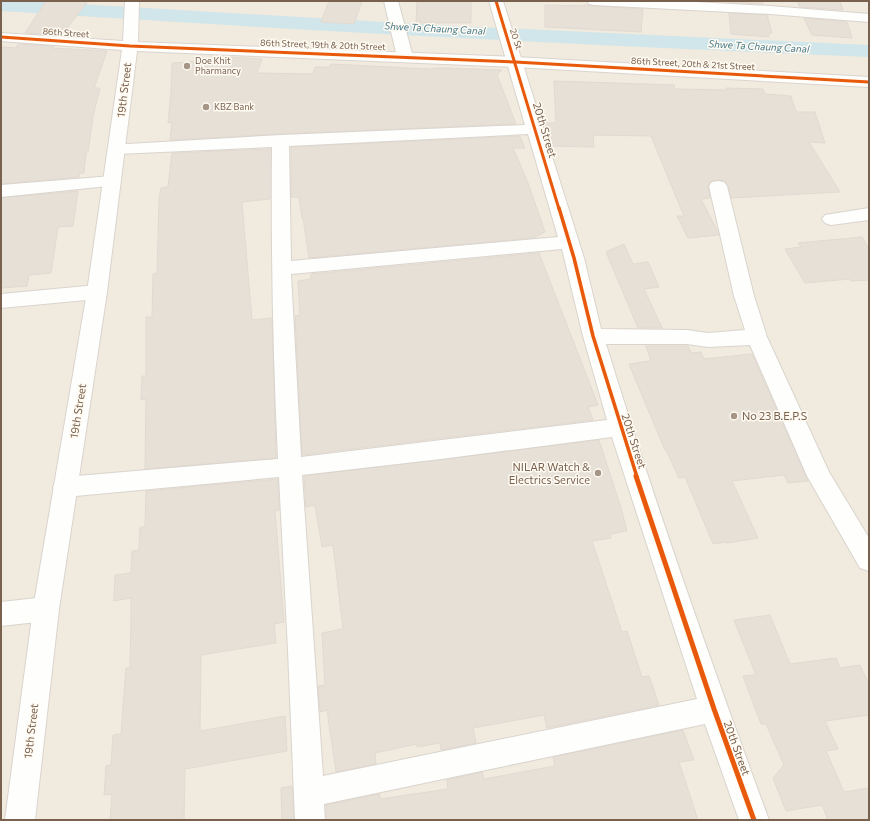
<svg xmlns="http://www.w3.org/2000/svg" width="870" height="821" font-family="Commissioner,sans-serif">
<rect width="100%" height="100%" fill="#f9f7f0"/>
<!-- residential -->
<rect fill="#f1eade" x="1" y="1" width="868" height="819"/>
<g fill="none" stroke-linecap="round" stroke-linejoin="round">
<!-- canal -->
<path fill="#d1e6ea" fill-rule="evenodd" d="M1 1H29L435 25 869 45V57C579 45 290 30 1 11Z"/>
</g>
<!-- building -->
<g fill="#e6e0d7" stroke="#e2dad2">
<polygon points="46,1 88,1 62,35 25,33"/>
<polygon points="329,1 362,1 354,24 321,22"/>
<polygon points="417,1 471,1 471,23 416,23"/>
<polygon points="727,1 762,1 763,4 727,2"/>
<polygon points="797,1 840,1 843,10 800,7"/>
<polygon points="545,5 584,6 584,5 643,9 641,32 545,27"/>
<polygon points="729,13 767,15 772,33 769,33 769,37 731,34"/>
<polygon points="804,18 847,22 852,38 812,35"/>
<polygon points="18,44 54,46 52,48 107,51 94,88 100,88 93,116 88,152 86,152 84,173 80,173 79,177 1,184 1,47 16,48"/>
<polygon points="229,57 262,59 257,73 313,74 315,67 330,67 331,64 429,69 440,68 502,70 497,75 516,124 281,134 170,140 172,122 168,123 171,93 172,63 228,59"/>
<polygon points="554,81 674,85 675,89 727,90 726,88 763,89 765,94 791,96 796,112 815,112 825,143 809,142 840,192 731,198 728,186 725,181 718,180 712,181 708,186 710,198 701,199 717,230 719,235 688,238 677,216 684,216 651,136 593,135 594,147 550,146 545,129 545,123 556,123"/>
<polygon points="520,136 525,148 513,148 528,183 545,232 533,238 309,258 303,218 302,218 299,197 291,197 291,147"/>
<polygon points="270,149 270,199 242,202 252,320 272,318 276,458 145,469 146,399 141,400 142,376 146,376 146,317 152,317 153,274 157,273 159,199 161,188 168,187 172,153"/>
<polygon points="78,191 73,226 58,227 51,273 29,275 27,286 1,288 1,198"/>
<polygon points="862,237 869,249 869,280 851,281 850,279 805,283 785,249 801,247 798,243"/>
<polygon points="624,244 633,264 648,262 659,287 644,289 662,328 638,328 606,252"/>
<polygon points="539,253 598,405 588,407 593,420 302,455 295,316 300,315 298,281 311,279 311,274"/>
<polygon points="646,346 688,346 691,353 701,352 704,359 752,354 808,481 788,483 784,475 732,481 758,538 727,543 726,542 713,544 685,477 679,478 666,450 665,450 629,364 651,361"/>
<polygon points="599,440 621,508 627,531 610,534 611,538 592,541 622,632 627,631 642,677 649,676 659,705 547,728 544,715 473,728 476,743 441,750 440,743 417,747 417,744 375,753 376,764 336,772 327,710 320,712 318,686 325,685 322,633 343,629 333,545 322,547 315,505 306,507 304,476"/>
<polygon points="278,479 279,510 275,511 284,622 274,624 276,643 201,655 200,731 285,716 287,751 185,769 184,820 110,820 112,794 104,795 106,766 111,765 113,735 121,734 126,668 130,668 131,619 131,598 114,601 115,575 131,573 132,551 139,550 140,527 145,527 146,491"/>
<polygon points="770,615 790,664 836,658 840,668 860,665 869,685 869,715 825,721 838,749 826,751 844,792 869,788 869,820 828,820 822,805 786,811 773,778 784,765 766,724 761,724 743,676 756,675 734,620"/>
<polygon points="683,730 694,760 679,762 698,820 326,820 326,805 380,794 380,799 448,789 447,780 482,772 484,779 555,766 553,757"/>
<polygon points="292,786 294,820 282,820 281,788"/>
</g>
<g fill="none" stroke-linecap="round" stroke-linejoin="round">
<defs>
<g id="street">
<polygon points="384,1 398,1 413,57 410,60 405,62 400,60 397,57"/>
<path d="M489 1H503L584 258 601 329 687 330 708 333 745 330 734 296 709 186 712 182 718 181 724 182 727 186 754 296 767 337 829 472 869 538V571L860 568 807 476 750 345 708 347 687 344H606C655 504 711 663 769 820H739L705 724 324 804 325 820H295L288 650 279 477 65 497 57 494 53 487 57 480 65 477 278 459C273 355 271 251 272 147L117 154 111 153 109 149 111 145 281 135 525 125ZM528 134 558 237 291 261 289 146ZM562 249 583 336 607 420 301 457 291 274ZM612 437 697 699 323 776 302 475 441 459Z"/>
<polygon points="587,1 677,1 770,6 869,14 869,22 770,14 594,5 589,4"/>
<polygon points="112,176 118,177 121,181 118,185 1,197 1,185"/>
<polygon points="869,208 869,220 831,225 825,223 822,219 825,215"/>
<polygon points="97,285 104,287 107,292 104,297 97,299 1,308 1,294"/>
<polygon points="46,597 55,601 59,609 55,617 46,621 1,626 1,602"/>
</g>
<polygon id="secondary" points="125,1 139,1 138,42 515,57 869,77 869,87 515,67 137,51 107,292 59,609 35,820 5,820 33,609 87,292 122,50 1,41 1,33 123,41"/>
</defs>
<!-- street casing -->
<use href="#street" stroke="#d9d4cd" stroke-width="2"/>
<!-- secondary casing -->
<use href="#secondary" stroke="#dad4ce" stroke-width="2"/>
<!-- street -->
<use href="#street" fill="#fefefd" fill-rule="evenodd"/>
<!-- secondary -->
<use href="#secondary" fill="#fefefd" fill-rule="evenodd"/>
<defs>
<g id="cycleway-far2">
<polyline points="496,1 559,209"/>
<polyline points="1,37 130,46 515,62 869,82"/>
</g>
<polyline id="cycleway-far1" points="559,208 574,258 593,336 637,477"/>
<polyline id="cycleway" points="636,476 714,709 754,820"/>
</defs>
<!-- cycleway-far2 casing -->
<use href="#cycleway-far2" stroke="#fffbf3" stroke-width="5"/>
<!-- cycleway-far1 casing -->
<use href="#cycleway-far1" stroke="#fffbf3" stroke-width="6"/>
<!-- cycleway casing -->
<use href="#cycleway" stroke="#fffbf3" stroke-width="8"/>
<!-- cycleway-far2 -->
<use href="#cycleway-far2" stroke="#e8590c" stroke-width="3"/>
<!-- cycleway-far1 -->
<use href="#cycleway-far1" stroke="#e8590c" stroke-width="3.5"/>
<!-- cycleway -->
<use href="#cycleway" stroke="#e8590c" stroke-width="5"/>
</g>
<!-- markers -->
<g fill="#a69687" stroke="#fffbf3" stroke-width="1.5">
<circle cx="187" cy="66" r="4"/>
<circle cx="206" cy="107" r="4"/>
<circle cx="734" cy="416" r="4"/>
<circle cx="598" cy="473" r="4"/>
</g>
<g text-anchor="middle" stroke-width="3" stroke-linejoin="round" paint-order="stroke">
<!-- far-street labels -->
<g font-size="9" fill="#79614e" stroke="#fffbf3">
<text transform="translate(66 33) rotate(4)" y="3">86th Street</text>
<text transform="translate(516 39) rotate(72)" y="3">20 St</text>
<text transform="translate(323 45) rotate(2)" y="3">86th Street, 19th &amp; 20th Street</text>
<text transform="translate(693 64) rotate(3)" y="3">86th Street, 20th &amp; 21st Street</text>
</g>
<!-- far-poi labels -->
<g font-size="9" fill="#79614e" stroke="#fffbf3" text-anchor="start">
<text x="195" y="64">Doe Khit<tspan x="195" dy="10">Pharmancy</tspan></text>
<text x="214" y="110">KBZ Bank</text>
</g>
<!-- far-water labels -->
<g font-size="10" font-style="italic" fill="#477a8b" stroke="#fffbf3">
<text transform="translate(435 28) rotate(3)" y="4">Shwe Ta Chaung Canal</text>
<text transform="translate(759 46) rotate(3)" y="4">Shwe Ta Chaung Canal</text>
</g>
<!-- street labels -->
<g font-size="11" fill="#79614e" stroke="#fffbf3">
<text transform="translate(124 90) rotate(-83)" y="4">19th Street</text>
<text transform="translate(545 130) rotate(73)" y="4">20th Street</text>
<text transform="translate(78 411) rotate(-81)" y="4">19th Street</text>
<text transform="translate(634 441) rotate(72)" y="4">20th Street</text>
<text transform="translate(31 731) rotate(-83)" y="4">19th Street</text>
<text transform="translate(737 748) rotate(70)" y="4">20th Street</text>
</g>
<!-- poi labels -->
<g font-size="11" fill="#79614e" stroke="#fffbf3" text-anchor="start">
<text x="742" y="420">No 23 B.E.P.S</text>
<text x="590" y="471" text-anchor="end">NILAR Watch &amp;<tspan x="590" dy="13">Electrics Service</tspan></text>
</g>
</g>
<!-- border -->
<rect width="870" height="821" fill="none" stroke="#79614e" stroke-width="4"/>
</svg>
